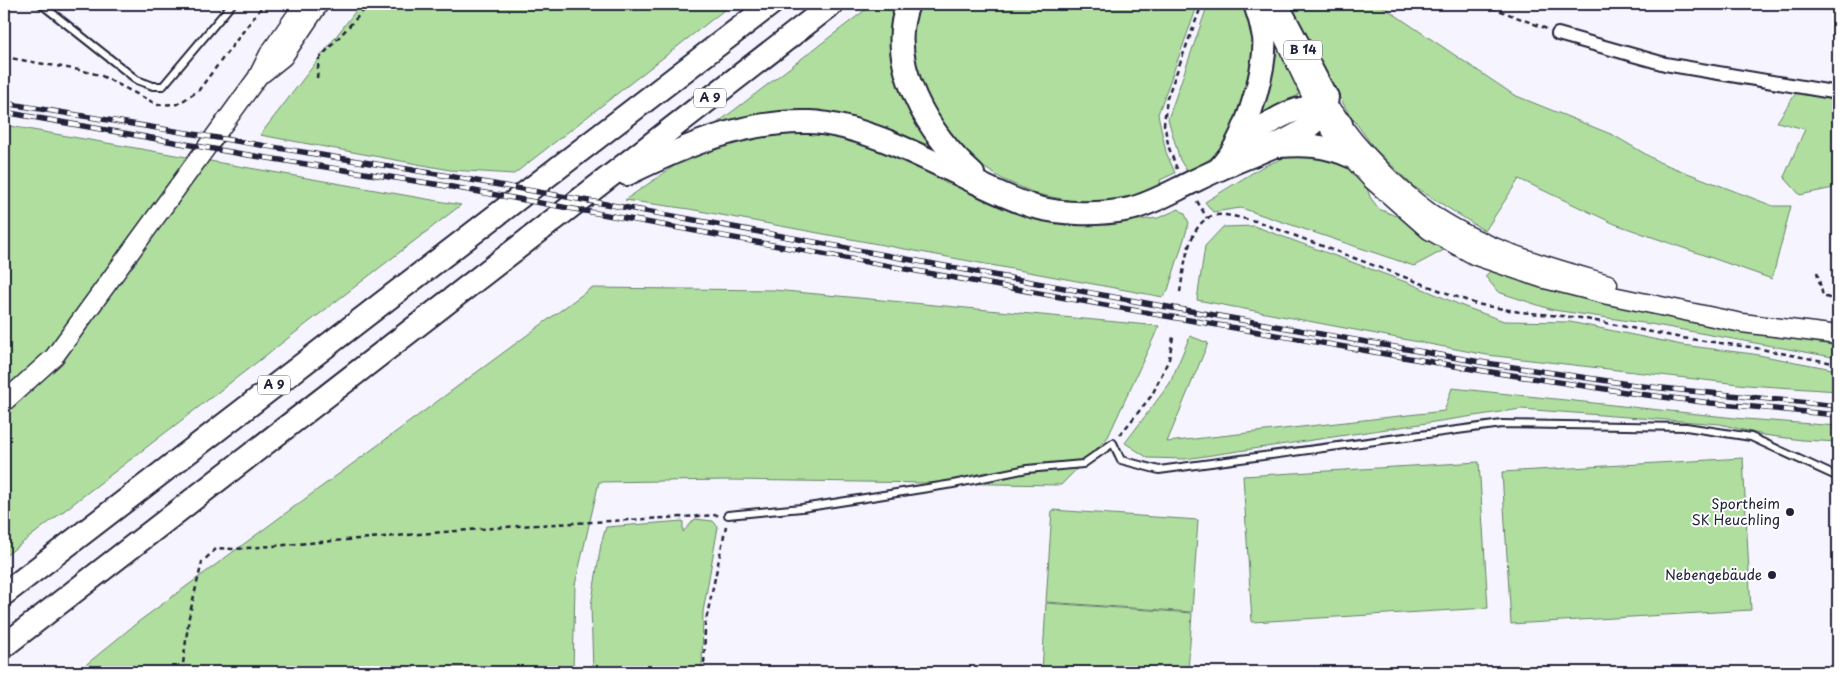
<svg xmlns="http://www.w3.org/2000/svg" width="1842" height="676" font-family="'Playpen Sans',sans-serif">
<rect width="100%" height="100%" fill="#f6f5ff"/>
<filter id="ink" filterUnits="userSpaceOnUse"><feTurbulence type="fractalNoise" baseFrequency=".02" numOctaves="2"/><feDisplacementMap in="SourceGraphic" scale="10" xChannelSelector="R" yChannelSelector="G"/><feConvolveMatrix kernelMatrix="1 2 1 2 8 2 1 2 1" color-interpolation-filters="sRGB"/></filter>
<g filter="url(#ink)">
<!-- green -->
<g fill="#afde9e" stroke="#68806c">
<polygon points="361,4 732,4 514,174 450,170 260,135"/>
<polygon points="873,4 898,4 893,27 946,158 908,140 721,127 716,124"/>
<polygon points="918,4 1198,4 1158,114 1166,152 1175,173 1160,180 1161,185 1136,195 1105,201 1071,201 1037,194 1004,180 980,165 954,142 922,92 913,54 911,20"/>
<polygon points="1208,4 1248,4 1257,52 1233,132 1214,156 1188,173 1180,160 1168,119"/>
<polygon points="1287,4 1379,4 1514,95 1613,135 1659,162 1773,206 1791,206 1772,279 1615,224 1519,179 1485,231 1413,186 1374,148 1348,112"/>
<polygon points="1266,12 1301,93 1247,127"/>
<polygon points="1798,90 1838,98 1838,187 1800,195 1784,177 1805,129 1777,122"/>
<polygon points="4,125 461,205 4,557"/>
<polygon points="786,127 859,138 986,200 1015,211 1055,221 1102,224 1158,218 1179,209 1185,214 1189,223 1168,290 1163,297 689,209 625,200 700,148"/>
<polygon points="1295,153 1345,163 1366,185 1370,197 1379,209 1403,219 1446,249 1414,266 1241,208 1213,212 1205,202 1262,167"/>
<polygon points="1254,226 1414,285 1465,307 1504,321 1570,322 1682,345 1753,354 1838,370 1838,391 1747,385 1487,355 1197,300 1205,246 1223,227"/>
<polygon points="1493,269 1642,311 1694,322 1838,346 1838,358 1650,324 1553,310 1498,292 1485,276"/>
<polygon points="591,288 774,290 1159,326 1108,437 1061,485 729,480 599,482 575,585 573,672 77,672 138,622"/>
<polygon points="1190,336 1208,343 1167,442 1444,411 1452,388 1745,419 1838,426 1838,442 1802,440 1763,435 1720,424 1521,409 1185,459 1148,458 1125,443 1170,383"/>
<polygon points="1743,458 1751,610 1511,624 1502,472"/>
<polygon points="1479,462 1488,608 1252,622 1243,476"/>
<polygon points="1052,510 1198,520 1192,612 1046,602"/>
<polygon points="695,519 713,521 718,527 703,612 702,672 593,672 591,606 601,544 606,527 683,521 683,532"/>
<polygon points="1046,603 1192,613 1188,672 1042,672"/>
</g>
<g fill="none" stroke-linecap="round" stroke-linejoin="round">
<defs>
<g id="lane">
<polyline points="41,4 137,80 153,86 163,86 232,4"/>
<polyline points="728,515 802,508 953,484 1027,469 1083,464 1113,443 1121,460 1159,470 1502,424 1686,427 1751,437 1838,477"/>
</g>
<polyline id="street" points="1558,34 1665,64 1838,93"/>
<g id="secondary">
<polyline points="1264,4 1280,30 1321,116 1350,156 1370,178 1429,230 1476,256 1541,278 1608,295 1742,323 1838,335"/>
<polyline points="263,73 283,57 319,4"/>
<path d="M1335 113C1345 132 1360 148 1375 164 1391 181 1409 198 1429 212 1481 249 1547 266 1608 284"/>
<polyline points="4,402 54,357 257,78 269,54 304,4"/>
</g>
<polyline id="primary" points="1278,4 1327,97"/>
<g id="highway">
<path d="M908 4C885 63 929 136 973 174"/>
<path d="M1279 146C1304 144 1326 145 1350 156"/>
<path d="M1235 148C1255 134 1289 104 1315 108 1325 109 1334 117 1341 124"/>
<path d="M1219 169C1224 162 1231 155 1235 147 1249 122 1267 66 1264 37 1262 26 1259 15 1255 4"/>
<path d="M627 174C685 146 744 120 810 122 835 123 860 131 884 140 914 152 942 166 971 180 992 190 1012 200 1035 207 1064 215 1100 215 1130 209 1150 204 1168 194 1186 185 1208 174 1230 164 1253 155 1278 144 1325 128 1327 97"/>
<polyline points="4,594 771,4"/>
<polyline points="4,646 832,4"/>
</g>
</defs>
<!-- lane casing -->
<use href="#lane" stroke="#22223b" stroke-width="10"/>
<!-- street casing -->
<use href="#street" stroke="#22223b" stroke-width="16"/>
<!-- secondary casing -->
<use href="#secondary" stroke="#22223b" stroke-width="21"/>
<!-- primary casing -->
<use href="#primary" stroke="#22223b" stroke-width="24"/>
<!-- highway casing -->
<use href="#highway" stroke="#22223b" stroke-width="26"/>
<!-- path -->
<g stroke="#22223b" stroke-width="2.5" stroke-dasharray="5 4" stroke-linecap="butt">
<polyline points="1483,4 1547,29"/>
<polyline points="4,57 79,70 100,75 158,105 178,104 198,91 264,4"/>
<polyline points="317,78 319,59 363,11 367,4"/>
<polyline points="1177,169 1169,148 1164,124 1167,98 1202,4"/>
<polyline points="1197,201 1207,218"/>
<polyline points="1817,272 1823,296 1838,301"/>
<path d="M1180 292C1184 269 1188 218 1217 215 1230 214 1243 219 1256 221L1476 304 1520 312 1581 318 1682 338 1750 347 1838 364"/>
<polyline points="1120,435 1152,395 1169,359 1173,337"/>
<polyline points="182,672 189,617 202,562 217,548 235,549 518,526 719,515"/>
<polyline points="704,672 705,625 726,526"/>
</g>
<!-- lane -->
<use href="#lane" stroke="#fff" stroke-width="6"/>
<!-- street -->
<use href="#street" stroke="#fff" stroke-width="12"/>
<!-- secondary -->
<use href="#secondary" stroke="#fff" stroke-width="18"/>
<!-- primary -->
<use href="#primary" stroke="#fff" stroke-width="20"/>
<!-- highway -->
<use href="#highway" stroke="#fff" stroke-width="22"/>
<defs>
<g id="rail">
<polyline points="4,103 443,175 662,214 1162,306 1486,363 1642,386 1838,406"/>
<polyline points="4,112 242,154 441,185 1160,315 1484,371 1639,394 1711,403 1838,415"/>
</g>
</defs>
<!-- rail casing -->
<use href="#rail" stroke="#22223b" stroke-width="5.5"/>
<!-- rail -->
<use href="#rail" stroke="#fff" stroke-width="4" stroke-dasharray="11" stroke-linecap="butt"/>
</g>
</g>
<!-- markers -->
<g fill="#22223b" stroke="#fff" stroke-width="2">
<circle cx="1790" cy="512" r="5"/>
<circle cx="1772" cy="575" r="5"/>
</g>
<g text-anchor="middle" stroke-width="4" stroke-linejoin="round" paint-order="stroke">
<!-- shield labels -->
<g fill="#fff" stroke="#646476" stroke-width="1">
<rect x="1284" y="40.5" width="38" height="19" rx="4"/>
<rect x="694" y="88.5" width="32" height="19" rx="4"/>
<rect x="258" y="375.5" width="32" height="19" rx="4"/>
</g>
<g font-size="12" font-weight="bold" fill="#22223b">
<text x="1303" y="54">B 14</text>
<text x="710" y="102">A 9</text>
<text x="274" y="389">A 9</text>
</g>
<!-- poi labels -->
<g font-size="14" fill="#22223b" stroke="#fff" text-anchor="end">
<text x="1780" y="509">Sportheim<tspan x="1780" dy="16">SK Heuchling</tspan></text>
<text x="1762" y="580">Nebengebäude</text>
</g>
</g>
<!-- margin -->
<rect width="1842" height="676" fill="none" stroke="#fff" stroke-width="20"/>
<rect x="10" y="10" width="1822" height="656" fill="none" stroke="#22223b" stroke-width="2" filter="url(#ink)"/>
</svg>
